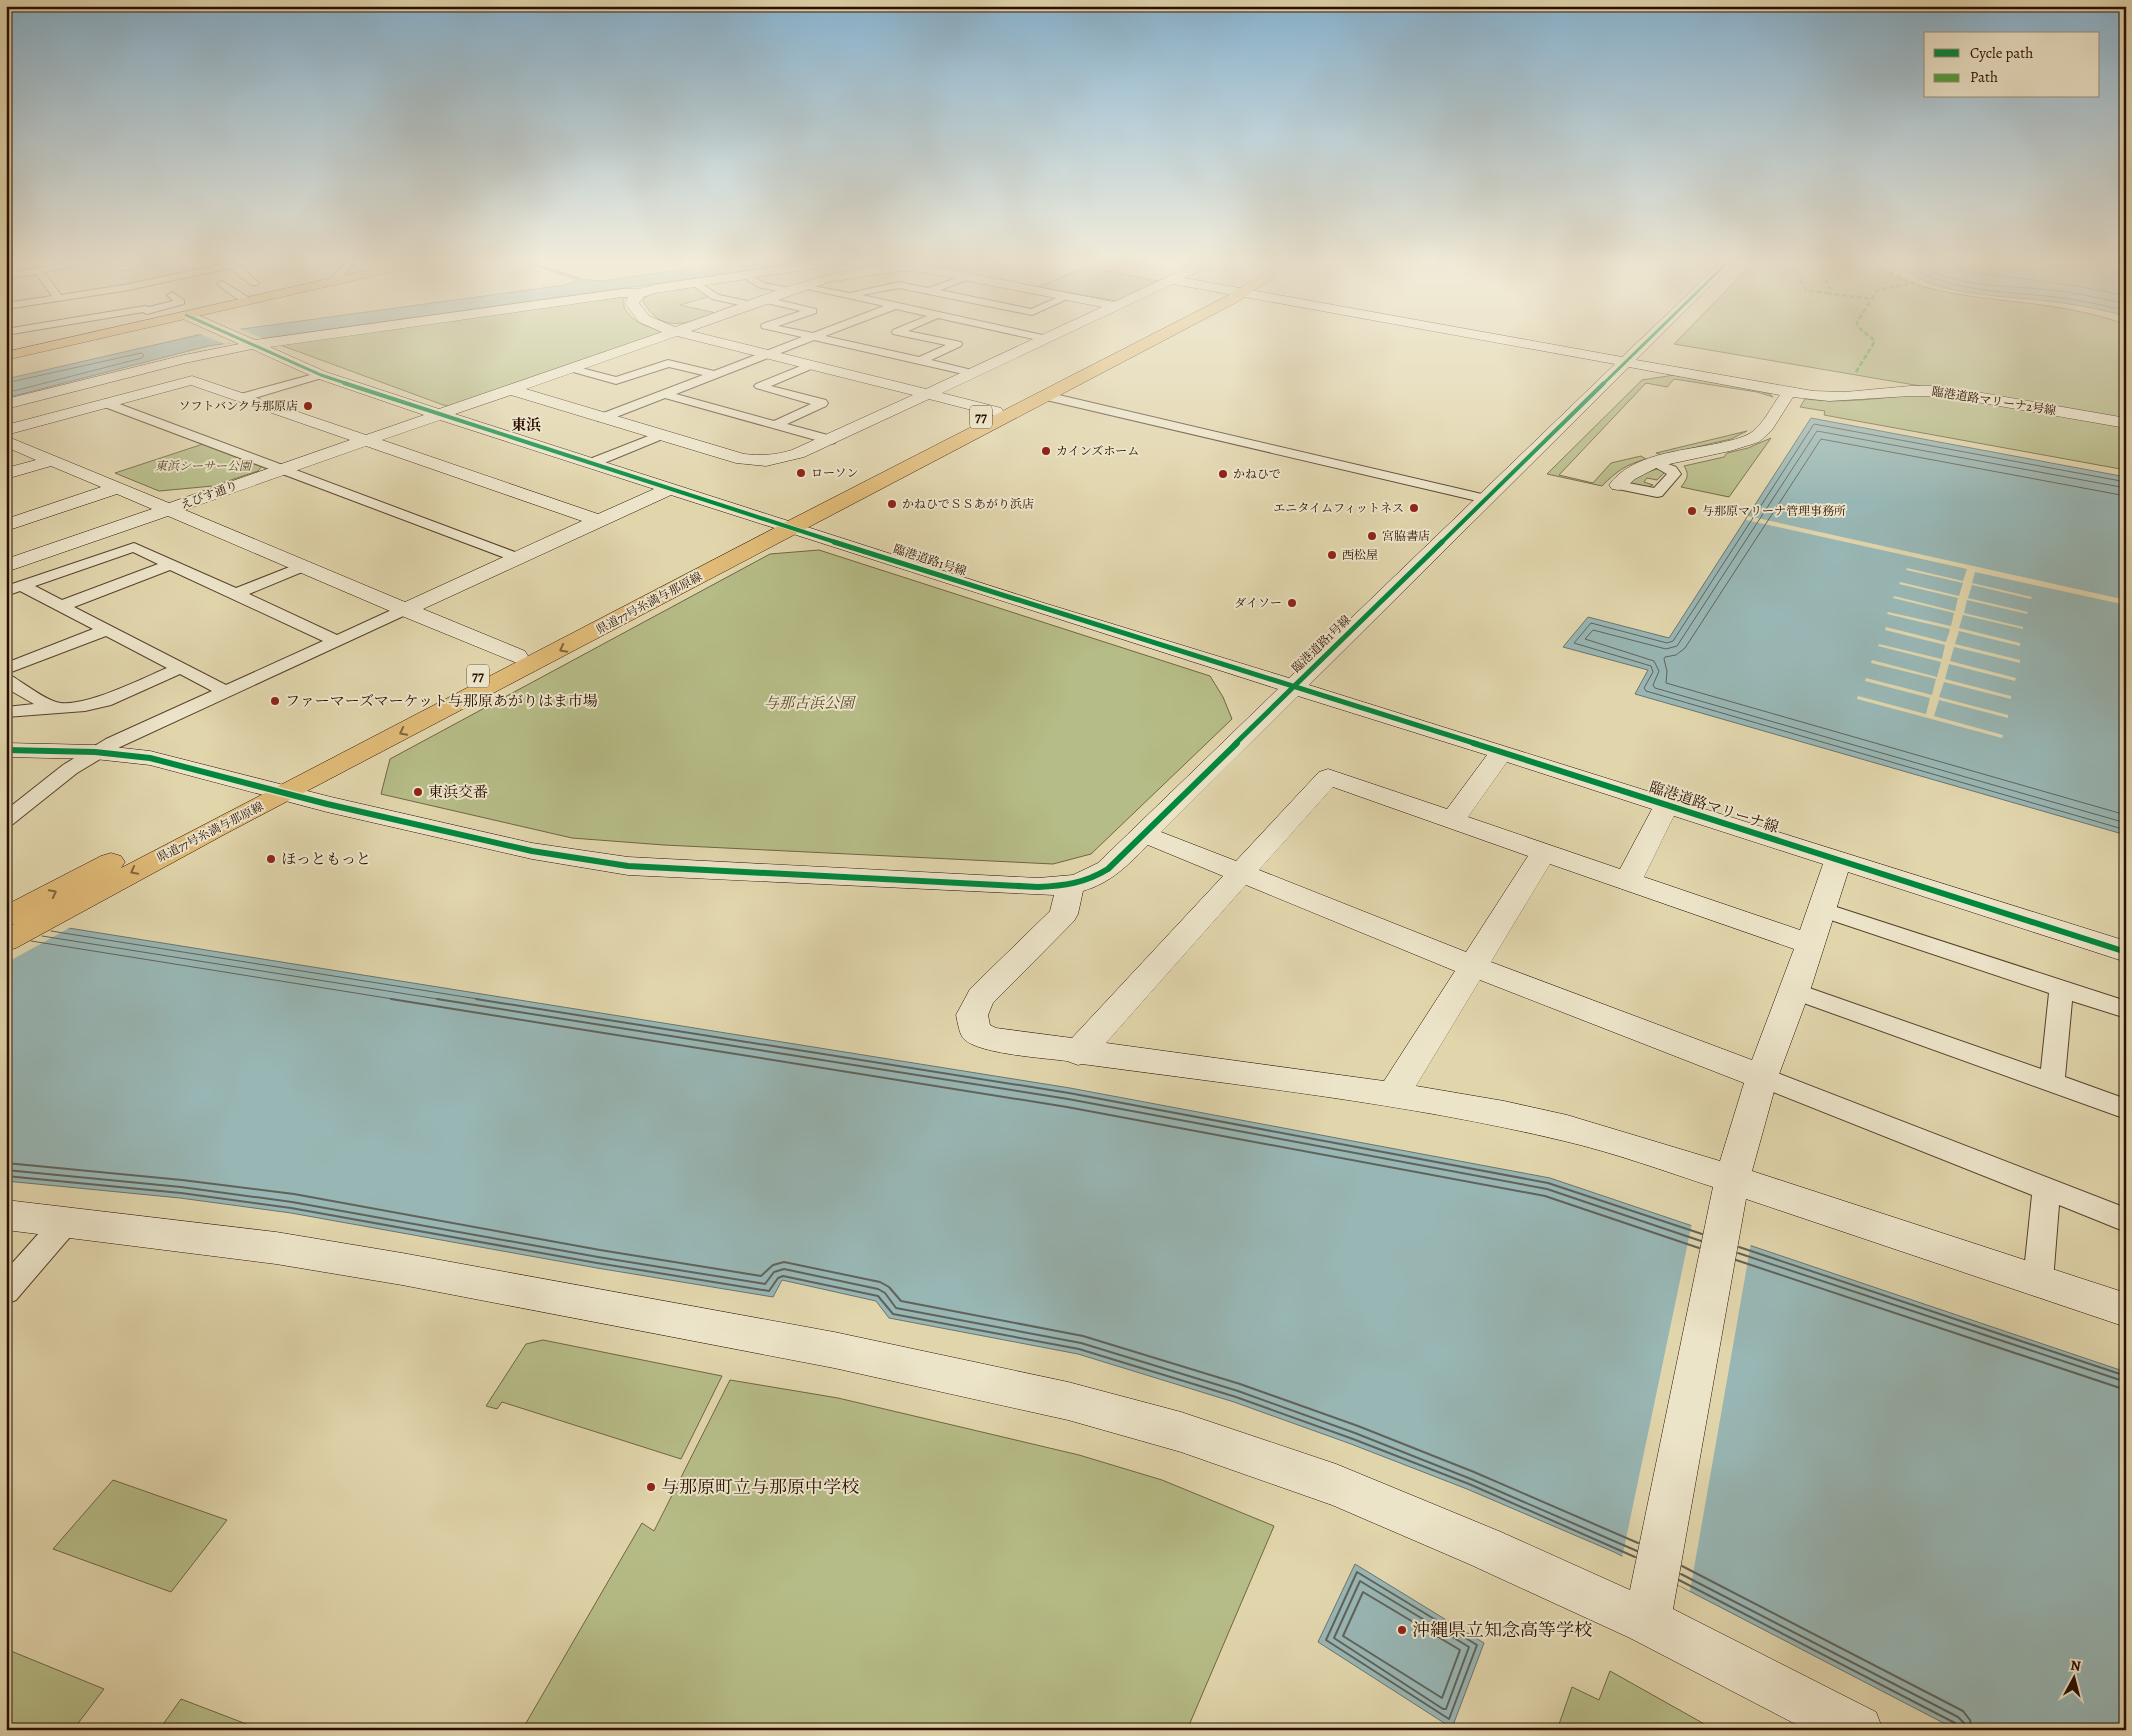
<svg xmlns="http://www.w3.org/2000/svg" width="2132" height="1736" font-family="Alegreya,'Noto Serif JP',serif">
<rect width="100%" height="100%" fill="#e1d5ac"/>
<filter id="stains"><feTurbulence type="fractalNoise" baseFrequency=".004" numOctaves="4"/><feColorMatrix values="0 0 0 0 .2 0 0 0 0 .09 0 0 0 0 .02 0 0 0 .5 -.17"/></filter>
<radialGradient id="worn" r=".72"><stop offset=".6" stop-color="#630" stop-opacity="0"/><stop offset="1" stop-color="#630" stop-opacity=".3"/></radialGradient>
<!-- green -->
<g fill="#b6bc87" stroke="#706544">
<path d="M1757 259H1870C1899 296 2010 299 2055 307 2079 311 2104 316 2126 325V421L1674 344Z"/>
<polygon points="1086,267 1159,281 1117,301 1038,287"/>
<path d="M693 286 711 296 680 305 716 313C688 323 661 335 643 301L644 298 656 292Z"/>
<path d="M626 296 623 300C623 319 647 327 662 331L661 333 454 405 446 406 283 346 285 343Z"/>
<path d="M1674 375 1760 391 1770 394 1773 397 1757 392 1674 379 1667 387 1646 383 1559 475 1593 483 1611 463 1641 456 1646 459C1625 465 1617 471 1602 486L1547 474 1642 380Z"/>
<path d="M1919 394H1928L2126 426V470L1824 415 1825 411 1800 407 1805 399C1844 404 1881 398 1919 394Z"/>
<polygon points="1747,431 1731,439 1662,455 1656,453"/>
<path d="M1771 438 1729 497 1681 487C1687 479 1690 475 1684 466L1724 457 1727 453 1748 448Z"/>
<polygon points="203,444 262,466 258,471 213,486 159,491 115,473"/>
<path d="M1657 469 1662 470 1664 473 1657 480 1647 478 1644 482 1653 485C1647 489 1636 487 1630 483L1637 475Z"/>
<polygon points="819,550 1210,676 1223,697 1232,719 1091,854 1053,864 664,845 572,838 381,794 390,759 770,554"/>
<polygon points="543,1340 722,1376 681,1459 502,1402 497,1409 486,1406 526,1344"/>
<polygon points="730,1380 838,1398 1079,1455 1162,1480 1274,1526 1187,1730 522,1730 642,1523 654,1531"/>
<polygon points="113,1480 227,1520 171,1592 53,1549"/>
<polygon points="6,1649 104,1689 73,1730 6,1730"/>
<polygon points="1610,1671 1715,1730 1557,1730 1572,1687 1599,1700"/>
<polygon points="181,1699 249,1725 246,1730 159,1730"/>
</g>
<!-- water -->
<g fill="#98b6b4" stroke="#6c736c">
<polygon points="755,259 833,259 208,346 6,398 6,379 198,335 565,285 579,279 602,281"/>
<path d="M1900 259H2126V316C2100 309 2074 304 2047 301 2004 295 1934 297 1900 266Z"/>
<polygon points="1811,418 2126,477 2126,835 1635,694 1648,670 1563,647 1588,617 1669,638"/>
<polygon points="6,918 1070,1088 1550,1178 2126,1372 2126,1730 1957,1730 1614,1552 1467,1489 1351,1444 1234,1402 1078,1354 889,1318 876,1301 782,1280 773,1297 597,1268 291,1213 180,1198 6,1181"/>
<polygon points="1355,1564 1484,1643 1452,1728 1318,1642"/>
</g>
<!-- pier -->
<g fill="#e1d5ac">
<polygon points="235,327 264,339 225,344 197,333"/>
<polygon points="1748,516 2126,600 2126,605 1975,572 1972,583 2032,597 2031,599 1972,585 1968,598 2028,612 2027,614 1967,600 1964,613 2023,627 2023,629 1963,615 1959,628 2020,643 2020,646 1959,631 1955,644 2020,660 2020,663 1954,647 1950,661 2016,678 2015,681 1949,664 1945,679 2011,696 2011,699 1944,682 1939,697 2008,715 2008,718 1939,700 1934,716 2003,735 2002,738 1857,699 1858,696 1926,714 1930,698 1865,681 1866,678 1932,695 1936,679 1871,663 1872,660 1937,677 1941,662 1878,646 1879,644 1942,659 1945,645 1885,630 1886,627 1946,642 1950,629 1887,614 1888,612 1951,626 1954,613 1893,598 1894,596 1955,611 1958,598 1899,584 1900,582 1959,596 1963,583 1906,570 1907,568 1963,581 1967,569 1746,520"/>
<polygon points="6,917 71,927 6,963"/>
<polygon points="1692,1223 1751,1243 1690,1591 1622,1558"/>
</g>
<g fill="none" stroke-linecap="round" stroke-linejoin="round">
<!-- shore-far1 -->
<g stroke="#61625a" stroke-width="1">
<polyline points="744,259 743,264 746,266 798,259"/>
<path d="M1904 259 1905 263C1946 291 1998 291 2046 296 2073 299 2100 304 2126 311"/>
<path d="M1910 259C1948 288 2005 285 2051 290 2076 293 2101 298 2126 304"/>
<path d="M1922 259C1958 273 1997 276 2035 280 2066 284 2096 289 2126 296"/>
<polyline points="6,383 141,353 144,355 142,358 6,393"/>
<polyline points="2126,482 1814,424 1673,641 1667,643 1591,623 1574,643 1651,666 1653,672 1644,688 1646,691 2126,830"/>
<polyline points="2126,488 1817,431 1677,646 1666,649 1593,630 1585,639 1654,661 1659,671 1653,685 1655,688 2126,823"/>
<polyline points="2126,496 1821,439 1685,648 1676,655 1665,657 1664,659 1667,671 1666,683 2126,815"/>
<polyline points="51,931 484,1000"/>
<polyline points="42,936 444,1000"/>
<polyline points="31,941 399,1000"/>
</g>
<!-- shore -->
<g stroke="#61625a" stroke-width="2">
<polyline points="391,999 1067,1107 1545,1196 1699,1248"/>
<polyline points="437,999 1068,1099 1547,1189 1701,1241"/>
<polyline points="476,999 1069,1093 1548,1183 1702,1234"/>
<polyline points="6,1163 182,1180 294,1194 600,1250 761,1276 773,1265 784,1262 880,1282 889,1287 901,1301 1083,1336 1240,1384 1358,1426 1474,1472 1638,1543"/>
<polyline points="6,1170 181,1187 292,1202 598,1257 765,1284 774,1272 784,1269 878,1289 885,1293 896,1308 1081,1343 1238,1391 1355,1433 1471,1479 1637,1551"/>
<polyline points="6,1176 181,1193 291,1208 597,1263 769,1291 778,1278 783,1276 878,1296 893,1314 1079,1349 1236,1397 1353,1439 1469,1484 1635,1557"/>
<polyline points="1739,1247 2126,1376"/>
<polyline points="1738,1253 2126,1382"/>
<polyline points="1736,1260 2126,1390"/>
<polyline points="1682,1566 1963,1711 1970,1720 1972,1730"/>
<polygon points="1357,1572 1477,1645 1449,1719 1326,1640"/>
<polyline points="1681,1574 1958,1717 1964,1723 1965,1730"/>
<polyline points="1679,1580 1955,1723 1958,1730"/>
<polygon points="1360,1581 1469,1647 1446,1709 1443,1709 1334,1638"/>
<polygon points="1363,1592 1460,1650 1442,1698 1343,1636"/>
</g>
<!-- stream -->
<polyline stroke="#6c736c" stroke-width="3" points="518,259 579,279"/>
<defs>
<g id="street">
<polygon points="91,259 116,259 129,268 127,270 121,270 107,261 44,272 61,295 129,284 244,259 259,259 258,261 239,265 259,283 257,285 251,285 229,268 129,290 6,309 6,303 52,296 36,274 6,279 6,273"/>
<polygon points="349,259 359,259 336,283 330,283 330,279"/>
<polygon points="746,272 764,283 795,289 797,291 792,294 758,287 743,277 741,275"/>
<path d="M967 274 972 277 970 279 940 290 1031 309 1063 295 1067 294 1072 297 1032 315 899 288 862 295 1047 336 1052 339 1047 342 938 318 908 331 961 342 962 344 961 346 931 360 976 371 978 373 976 375 972 376 814 340 676 394 774 421 811 404 756 388 754 386 756 384 808 363H816L818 365 816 367 771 386 826 400 828 403 826 406 787 424 835 437 836 440 835 443 830 444 665 398 606 421H598L596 418 598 415 703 375 669 367 616 384 566 370 564 368 570 365 616 377 668 360 714 371 802 337 762 328 761 326 762 324 801 311 762 302V298L766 297 816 309V313L778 326 813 333 884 306 803 288V284L850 293 899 282 928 288ZM896 309 927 316 893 330 892 332 893 334 946 345 919 357 825 336Z"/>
<polygon points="694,279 719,295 757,303 758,305 753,308 712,299 691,284 691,280"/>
<polygon points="222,281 251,299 251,303 243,303 219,286 217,284"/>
<polygon points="172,292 184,300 184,304 147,314 143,312 6,335 6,329 145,306 149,307 173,301 167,295"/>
<polygon points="321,372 327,375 325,377 241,402 235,398 237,395"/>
<polygon points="1046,392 1486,495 1493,499 1486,503 1042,399 1040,396 1042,393"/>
<polygon points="106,399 523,555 526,558 523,561 513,561 102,406 100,403"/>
<polygon points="661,431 667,435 665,438 597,466 592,467 585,463 587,460"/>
<polygon points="1655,459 1676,467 1681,474 1662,496 1657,497 1613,488 1611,485 1618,481 1654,488 1667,474 1648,463"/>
<path d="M134 543 236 588 297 564H307L310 567 307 570 249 594 337 635 398 607H410L412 610 410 613 120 747 77 773 13 824 6 826V810L63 765 106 739 212 691 180 674 111 705 85 711 6 717V707L34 704 6 688V675L12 676C25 684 43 698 56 702 80 710 143 678 167 668L106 636 6 674V663L93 629 20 591 6 596V586ZM133 552 158 564 62 600 35 586ZM170 570 323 641 226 685 74 607Z"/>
<polygon points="1821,902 2126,1001 2126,1018 2072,1001 2065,1077 2126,1099 2126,1119 1787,997 1783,991 1787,985 1795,983 2041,1069 2049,993 1813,914 1810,909 1813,904"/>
<polygon points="1762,1067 2126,1208 2126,1232 2059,1205 2053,1281 2048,1290 2038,1294 2028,1290 2023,1281 2032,1195 1753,1084 1749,1077 1753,1070"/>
<polygon points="66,1210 76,1214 80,1222 76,1230 16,1300 6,1304 6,1270 56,1214"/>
</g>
<path id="secondary" d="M828 259 849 260 843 264 655 293 643 297 639 303 649 316 675 327C751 301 840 260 921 264L1114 302 1201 261 1200 259H1212L1214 261 1209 267 1184 278 1622 357 1725 259H1737L1636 360 1813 391 1845 392 1910 386H1942L2126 418V428L1942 396H1910L1829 401 1793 397 1772 430 1759 442 1730 451 1660 466 1635 479 1624 489 1618 490 1612 489 1609 485C1631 454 1681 451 1715 444 1727 441 1742 439 1752 432 1764 423 1771 407 1780 395L1629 367 1309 685 2126 941V962L1848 872 1810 991 1778 1077 1752 1171 2126 1293V1327L1746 1199 1673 1609 1876 1712 1883 1730H1807L1630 1638 1469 1564 1332 1505 1181 1452 1068 1420 834 1368 402 1285 276 1264 6 1230V1200L276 1232 402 1253 834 1332 1068 1382 1181 1412 1336 1464 1501 1532 1630 1590 1713 1187C1664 1171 1615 1153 1564 1141 1406 1103 1243 1086 1082 1064L1078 1065 1067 1061C1044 1058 981 1054 965 1040 959 1035 958 1023 956 1015L970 989 1050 911 1054 895 628 875 532 859 327 812 150 765 95 759 6 757V743L95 745 150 751 331 797 532 843 628 857 1038 878 1073 875 1098 863 1278 689 671 495 423 609 525 651 528 656 525 661 517 663 397 614 168 516 6 572V559L152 509 117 494 6 531V519L101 487 51 466 6 479V468L36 460 6 447V436L169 503 350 440 191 385 6 435V425L192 376 366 435 424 415 316 378 252 349 185 363 6 409V399L184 355 239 344 181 318 179 315 181 312H191L255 340 622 289H638L659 284ZM901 271 921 272 1102 307 926 389 691 331 829 282ZM1173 284 1615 364 1289 678 1044 603 455 414 511 395 736 463 766 466 804 457 929 399 995 416 1001 414 1003 411 1001 408 942 393ZM622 297H628L625 303 639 322 662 332 439 409 326 372 270 347ZM677 336 913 395 792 450C776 455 761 456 744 454L526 389ZM440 420 654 489 598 514 382 440ZM366 446 582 521 405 602 185 510ZM1298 696 1487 755 1447 809 1337 772 1328 769 1319 772 1236 861 1161 832ZM1507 762 1652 809 1620 869 1468 817ZM1333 787 1528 856 1466 952 1259 870ZM1674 816 1823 864 1800 930 1644 877ZM1148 845 1223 876 1072 1038 996 1028 990 1025 988 1015 993 1003 1074 921 1078 914 1083 891C1111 883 1128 865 1148 845ZM1550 864 1794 949 1752 1060 1491 962ZM1246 885 1455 971 1384 1081 1106 1043ZM1480 980 1744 1083 1720 1161 1567 1115 1504 1101 1416 1086Z"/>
<polygon id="primary" points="1279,259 1292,259 1273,278 1235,303 227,833 16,948 6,951 6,928 14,924 6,926 6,905 101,856 111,853 121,856 125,862 121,868 784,523 1225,297 1265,272"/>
<polygon id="highway" points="416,259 436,259 430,263 6,360 6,352"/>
</defs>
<!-- street casing -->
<use href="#street" stroke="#58402b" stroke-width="2"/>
<!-- secondary casing -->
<use href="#secondary" stroke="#2a0e00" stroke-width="1"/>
<!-- primary casing -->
<use href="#primary" stroke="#2a0e00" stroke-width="1"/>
<!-- highway casing -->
<use href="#highway" stroke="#2a0e00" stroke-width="1"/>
<!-- street -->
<use href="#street" fill="#ece4c9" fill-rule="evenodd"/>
<!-- secondary -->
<use href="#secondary" fill="#ece4c9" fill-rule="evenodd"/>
<!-- primary -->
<use href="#primary" fill="#e0ba76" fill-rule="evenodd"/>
<!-- highway -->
<use href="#highway" fill="#e0ba76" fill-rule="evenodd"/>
<!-- quiet -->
<g stroke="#519f3c" stroke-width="2.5" stroke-dasharray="5 2.5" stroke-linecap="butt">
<path d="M1799 259 1795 270 1806 290 1827 293 1831 289C1824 279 1819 271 1825 259"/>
<polyline points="1817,267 1857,268"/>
<polyline points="1827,293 1872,299 1878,290 1913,283 1886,271 1874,259"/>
<polyline points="1856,372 1875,341 1857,326 1857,322 1872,299"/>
</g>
<defs>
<g id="cycleway-far3">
<polyline points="186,315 321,375 348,384"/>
<polyline points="1603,384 1731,259"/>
</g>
<g id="cycleway-far2">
<polyline points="344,383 838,543"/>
<polyline points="1441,543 1604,383"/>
</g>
<g id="cycleway-far1">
<polyline points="834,542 1477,744"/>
<polyline points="1235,744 1442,542"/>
</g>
<g id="cycleway">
<polyline points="1473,743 2126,952"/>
<path d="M6 750 95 752 150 758 327 804 532 851 628 866 1038 887C1064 886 1085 883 1108 869L1237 743"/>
</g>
</defs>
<!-- cycleway-far3 casing -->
<use href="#cycleway-far3" stroke="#ece4c9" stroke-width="4.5"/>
<!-- cycleway-far2 casing -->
<use href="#cycleway-far2" stroke="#ece4c9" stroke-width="5.5"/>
<!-- cycleway-far1 casing -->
<use href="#cycleway-far1" stroke="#ece4c9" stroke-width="8"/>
<!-- cycleway casing -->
<use href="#cycleway" stroke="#ece4c9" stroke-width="9"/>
<!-- cycleway-far3 -->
<use href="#cycleway-far3" stroke="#00873e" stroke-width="3"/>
<!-- cycleway-far2 -->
<use href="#cycleway-far2" stroke="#00873e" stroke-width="4"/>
<!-- cycleway-far1 -->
<use href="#cycleway-far1" stroke="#00873e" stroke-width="5"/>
<!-- cycleway -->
<use href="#cycleway" stroke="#00873e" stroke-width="6"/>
</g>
<!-- one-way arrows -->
<defs><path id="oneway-chevron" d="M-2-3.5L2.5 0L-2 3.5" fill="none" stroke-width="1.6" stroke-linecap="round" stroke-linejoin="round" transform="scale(1.25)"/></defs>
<g stroke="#85643b">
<use href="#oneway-chevron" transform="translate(563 649) rotate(152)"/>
<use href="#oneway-chevron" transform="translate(403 732) rotate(153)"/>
<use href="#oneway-chevron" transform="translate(134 871) rotate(152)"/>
<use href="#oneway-chevron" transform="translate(53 893) rotate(-28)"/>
</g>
<!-- sky -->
<linearGradient id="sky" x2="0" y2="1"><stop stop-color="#88b5d3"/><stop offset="0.52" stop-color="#f2ecda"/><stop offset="1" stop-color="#f2ecda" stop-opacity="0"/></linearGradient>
<rect width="2132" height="502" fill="url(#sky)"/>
<!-- markers -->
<g fill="#8f2418" stroke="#ece4c9" stroke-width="2">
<circle cx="308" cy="406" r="5"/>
<circle cx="1046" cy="451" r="5"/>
<circle cx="801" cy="473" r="5"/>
<circle cx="1223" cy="474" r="5"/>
<circle cx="892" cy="504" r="5"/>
<circle cx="1414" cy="508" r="5"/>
<circle cx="1692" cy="511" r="5"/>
<circle cx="1372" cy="536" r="5"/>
<circle cx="1332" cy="555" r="5"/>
<circle cx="1292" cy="603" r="5"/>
<circle cx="275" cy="701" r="5"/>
<circle cx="418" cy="792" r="5"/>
<circle cx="271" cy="859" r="5"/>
<circle cx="651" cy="1487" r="5"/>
<circle cx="1402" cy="1630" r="5"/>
</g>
<g text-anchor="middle" stroke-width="4" stroke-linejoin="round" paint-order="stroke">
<!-- far-street labels -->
<g font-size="12" fill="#2a0e00" stroke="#ece4c9">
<text transform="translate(1994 401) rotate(9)" y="4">臨港道路マリーナ2号線</text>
<text transform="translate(209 495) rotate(-20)" y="4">えびす通り</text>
<text transform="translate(930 560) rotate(18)" y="4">臨港道路1号線</text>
<text transform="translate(649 603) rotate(-28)" y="4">県道77号糸満与那原線</text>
<text transform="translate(1321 644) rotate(-44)" y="4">臨港道路1号線</text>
<text transform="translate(210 832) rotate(-27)" y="4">県道77号糸満与那原線</text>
</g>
<!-- far-poi labels -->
<g font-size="12" fill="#2a0e00" stroke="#ece4c9" text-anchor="start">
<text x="298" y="410" text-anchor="end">ソフトバンク与那原店</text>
<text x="1056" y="455">カインズホーム</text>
<text x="811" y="477">ローソン</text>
<text x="1233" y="478">かねひで</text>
<text x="902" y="508">かねひでＳＳあがり浜店</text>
<text x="1404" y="512" text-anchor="end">エニタイムフィットネス</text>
<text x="1702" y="515">与那原マリーナ管理事務所</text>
<text x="1382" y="540">宮脇書店</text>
<text x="1342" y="559">西松屋</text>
<text x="1282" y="607" text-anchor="end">ダイソー</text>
</g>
<!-- far-park labels -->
<g font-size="12" font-style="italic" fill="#5b4b2f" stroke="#ece4c9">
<text x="203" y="470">東浜シーサー公園</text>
</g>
<!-- shield labels -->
<g fill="#ece4c9" stroke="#644e3c" stroke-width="1">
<rect x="970" y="405.5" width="22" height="23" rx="4"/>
<rect x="467" y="664.5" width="22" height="23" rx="4"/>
</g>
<g font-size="14" font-weight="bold" fill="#2a0e00">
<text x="981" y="422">77</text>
<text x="478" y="681">77</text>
</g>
<!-- far-quarter labels -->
<g font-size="15" font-weight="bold" fill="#2a0e00" stroke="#ece4c9">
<text x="526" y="430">東浜</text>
</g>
<!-- poi labels -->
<g font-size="15" fill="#2a0e00" stroke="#ece4c9" text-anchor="start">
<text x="285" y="706">ファーマーズマーケット与那原あがりはま市場</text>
<text x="428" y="797">東浜交番</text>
<text x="281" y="864">ほっともっと</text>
</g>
<!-- park labels -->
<g font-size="15" font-style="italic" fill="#5b4b2f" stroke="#ece4c9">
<text x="809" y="708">与那古浜公園</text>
</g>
<!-- street labels -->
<g font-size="15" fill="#2a0e00" stroke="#ece4c9">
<text transform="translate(1714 807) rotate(18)" y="5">臨港道路マリーナ線</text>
</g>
<!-- near-poi labels -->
<g font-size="18" fill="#2a0e00" stroke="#ece4c9" text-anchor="start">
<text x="661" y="1493">与那原町立与那原中学校</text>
<text x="1412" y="1636">沖縄県立知念高等学校</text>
</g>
</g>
<!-- margin -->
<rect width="2132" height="1736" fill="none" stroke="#e1d5ac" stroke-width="25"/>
<rect x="8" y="8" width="2117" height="1721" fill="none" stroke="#2a0e00" stroke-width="2.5"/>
<rect x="12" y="12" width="2107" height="1711" fill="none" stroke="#2a0e00"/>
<!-- legend -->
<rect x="1924" y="32" width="175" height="65" fill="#ece4c9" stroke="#9e8e79"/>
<rect x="1934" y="49" width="25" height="8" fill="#00873e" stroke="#9e8e79"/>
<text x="1970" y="58" font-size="15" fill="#2a0e00">Cycle path</text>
<rect x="1934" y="74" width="25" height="8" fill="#519f3c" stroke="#9e8e79"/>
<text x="1970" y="82" font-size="15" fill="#2a0e00">Path</text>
<!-- north arrow -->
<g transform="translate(2074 1678) rotate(7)" stroke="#ece4c9" stroke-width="4" paint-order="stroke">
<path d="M0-4L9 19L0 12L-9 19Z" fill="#2a0e00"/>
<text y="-8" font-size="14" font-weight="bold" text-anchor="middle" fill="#2a0e00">N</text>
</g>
<rect width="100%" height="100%" filter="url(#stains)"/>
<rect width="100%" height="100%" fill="url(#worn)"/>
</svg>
